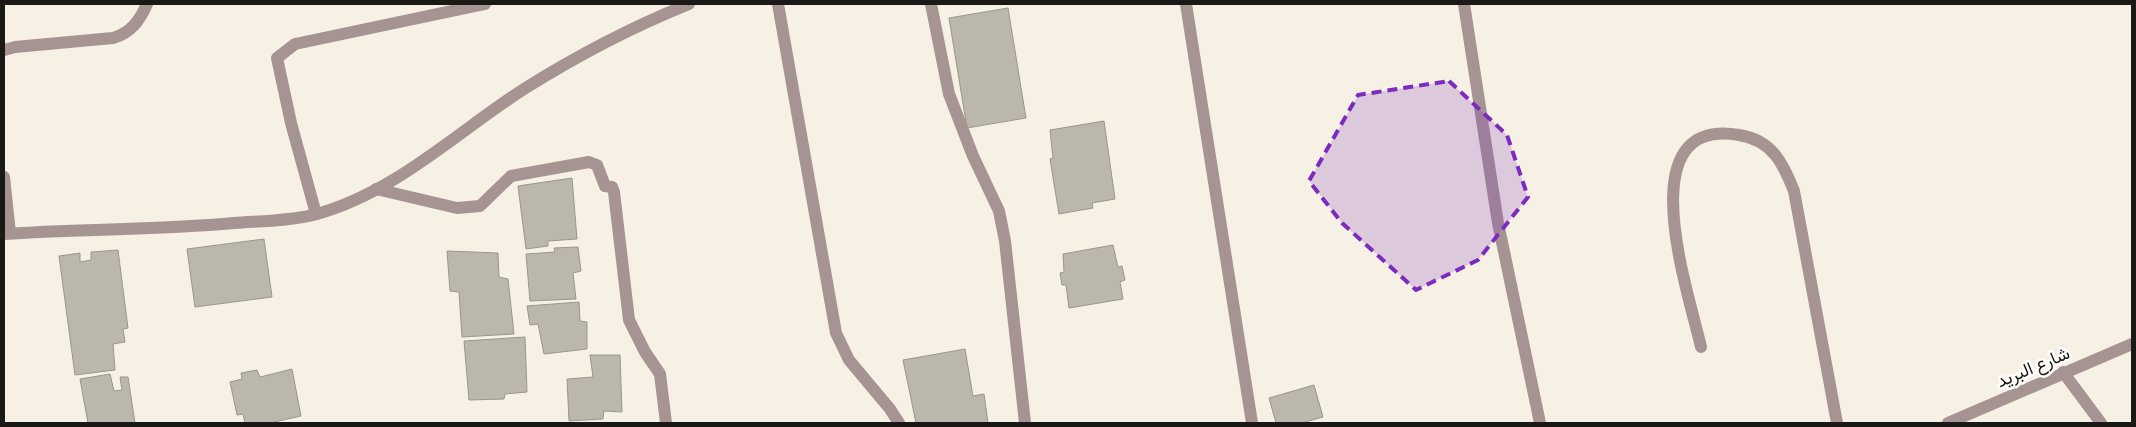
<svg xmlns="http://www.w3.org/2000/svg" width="2136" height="427" font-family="Commissioner,Vazirmatn,sans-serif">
<rect width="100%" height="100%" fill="#f6f1e4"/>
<!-- building -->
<g fill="#bcb7ac" stroke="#9b968b">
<polygon points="1008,8 1026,118 967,128 949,18"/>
<polygon points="1104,121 1115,199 1092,203 1093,208 1059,214 1050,159 1053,158 1050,130"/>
<polygon points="572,178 577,239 548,241 548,246 526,249 518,186"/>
<polygon points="264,239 272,297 195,307 187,249"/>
<polygon points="1113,245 1118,267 1122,266 1125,280 1120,282 1123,299 1069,308 1066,285 1062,285 1060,273 1064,272 1063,254"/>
<polygon points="578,247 581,271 573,273 576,299 530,301 526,254 555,252 554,248"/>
<polygon points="118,250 128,328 123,329 125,342 113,344 115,370 75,375 59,256 80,253 80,262 91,260 91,252"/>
<polygon points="447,251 498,253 499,277 508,279 514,334 462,337 459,292 450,291"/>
<polygon points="579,302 580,321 587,322 587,349 544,354 538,324 530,325 527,306"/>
<polygon points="525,337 527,392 505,394 504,399 469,400 464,341"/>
<polygon points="965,349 973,396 984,394 988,423 916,423 903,360"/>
<polygon points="590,355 620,355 622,412 604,411 603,419 569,421 567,379 593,377"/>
<polygon points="292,369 301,416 270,423 245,423 243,414 237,415 230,382 242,379 241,373 257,370 260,377"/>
<polygon points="110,374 114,391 122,390 120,377 128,377 135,423 88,423 80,379"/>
<polygon points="1314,385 1323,417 1302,423 1276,423 1269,398"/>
</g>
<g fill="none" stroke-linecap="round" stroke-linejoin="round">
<!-- street -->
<g stroke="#a69493" stroke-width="12">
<polyline points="778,4 836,333 849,360 890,409 899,423"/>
<polyline points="931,4 949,94 973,156 999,211 1005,241 1025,423"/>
<polyline points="1186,4 1252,423"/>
<polyline points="1464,4 1498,223 1540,423"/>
<path d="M4 50 15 47 113 38C131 33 140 20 147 4"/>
<polyline points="4,177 10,233"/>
<polyline points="376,189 457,208 480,206 511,176 589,162 597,165 605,186 612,187 614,192 629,320 645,352 660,374 666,423"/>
<polyline points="316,214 291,123 277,58 295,44 485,4"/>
<path d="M4 234C81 229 158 230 234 223 261 221 291 221 317 214 396 192 457 132 524 89 575 57 632 27 689 4"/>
<path d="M1701 347C1689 293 1627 116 1739 135 1772 140 1783 163 1794 191L1837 423"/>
<polyline points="2063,372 2101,423"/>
<polyline points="1948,423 2132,344"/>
</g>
</g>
<!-- marked area -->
<path fill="#7b2cbf" fill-opacity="0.2" stroke="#7b2cbf" stroke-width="4" stroke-dasharray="10 6" stroke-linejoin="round" d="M1449 81 1507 135 1528 197 1478 260 1416 290 1342 223 1309 181 1358 95Z"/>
<g text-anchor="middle" stroke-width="5" stroke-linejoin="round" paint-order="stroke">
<!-- street labels -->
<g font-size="18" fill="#1b1915" stroke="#fffefc">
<text transform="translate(2033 367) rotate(-23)" y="6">شارع البريد</text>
</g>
</g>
<!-- border -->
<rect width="2136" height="427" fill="none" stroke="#1b1915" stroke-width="10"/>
</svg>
